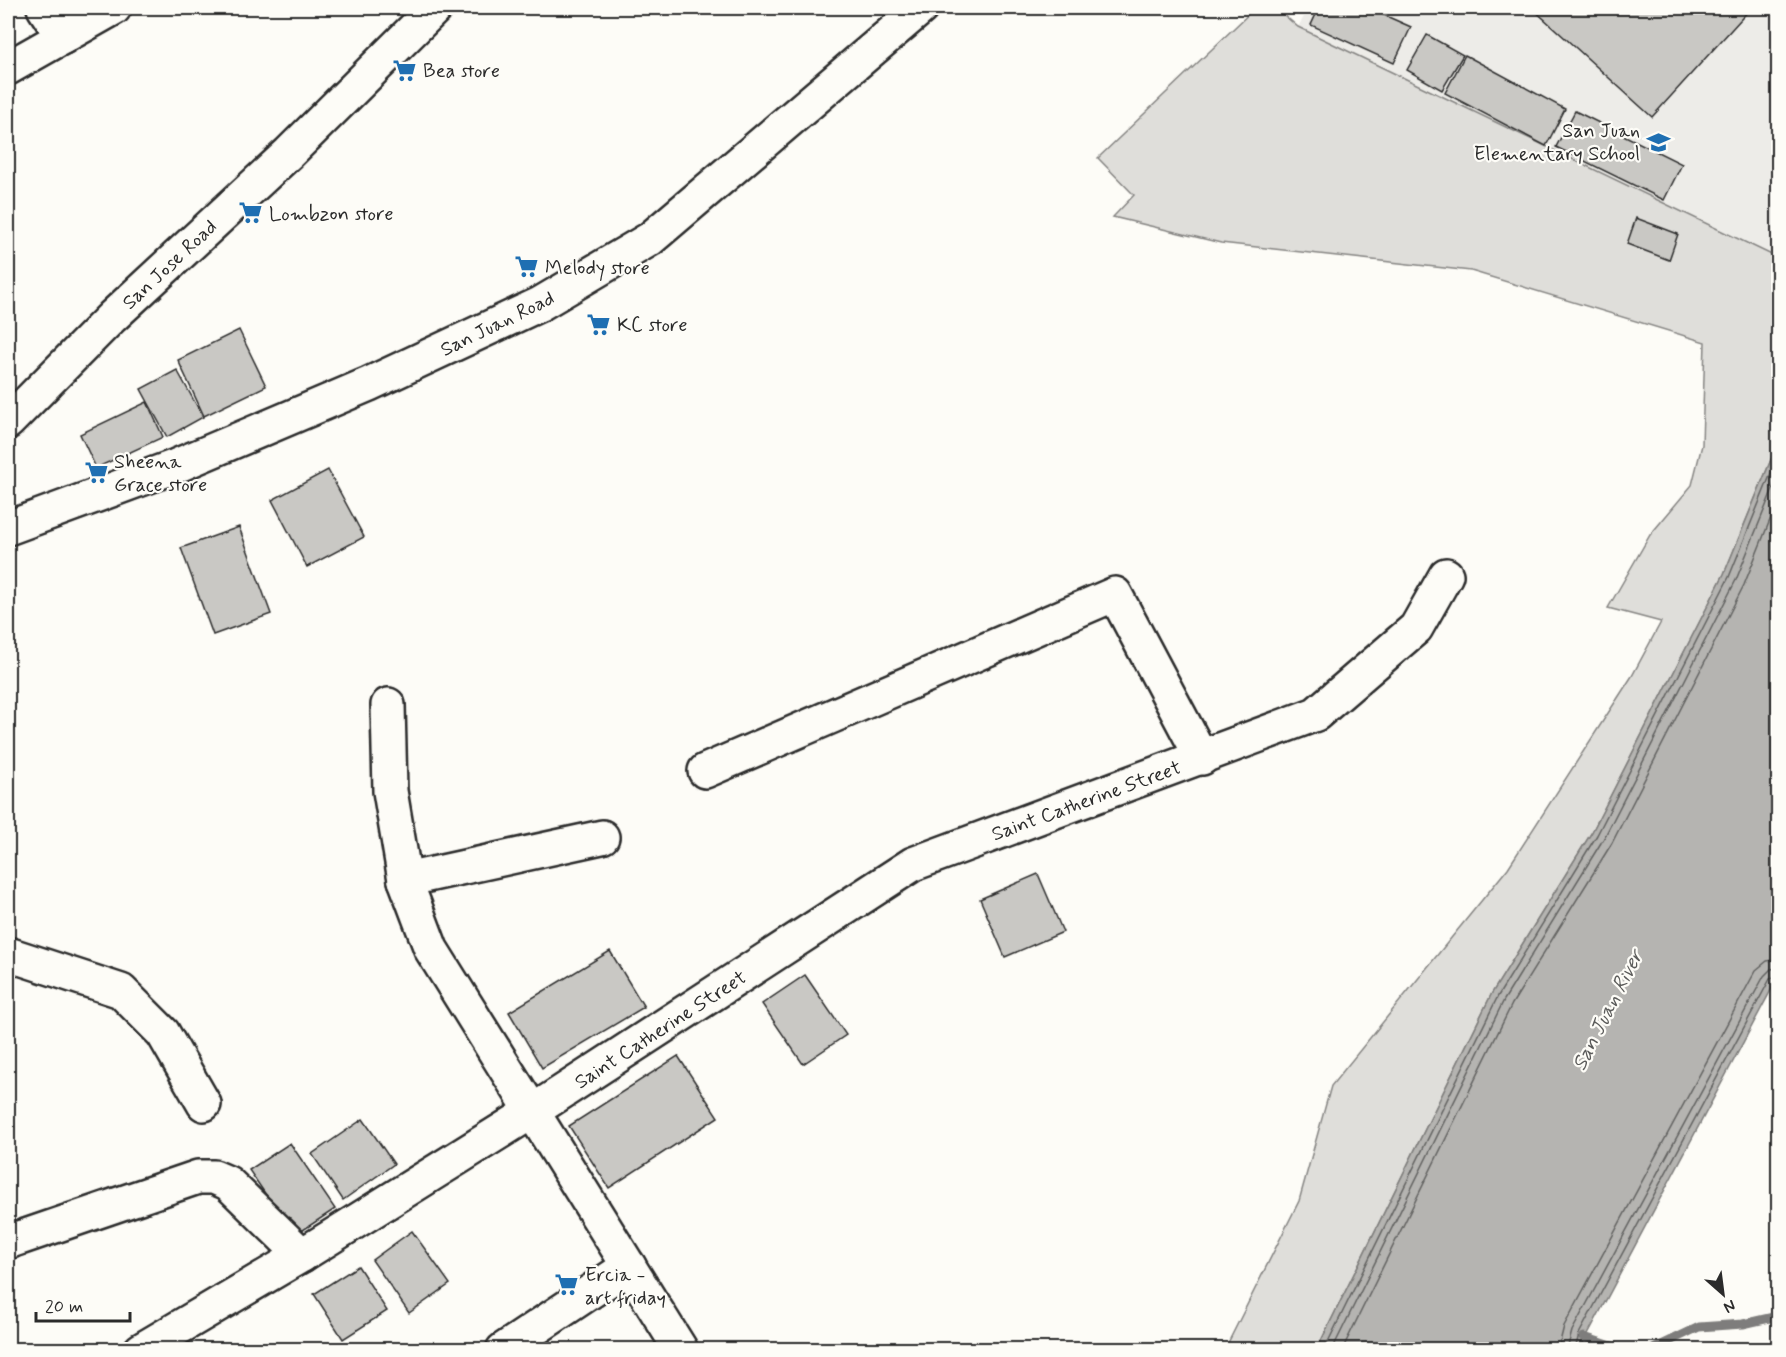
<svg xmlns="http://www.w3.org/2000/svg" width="1786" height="1357" font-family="Mynerve,sans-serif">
<rect width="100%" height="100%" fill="#fdfcf7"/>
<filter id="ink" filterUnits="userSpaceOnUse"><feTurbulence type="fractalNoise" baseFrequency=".0167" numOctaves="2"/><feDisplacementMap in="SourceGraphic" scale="12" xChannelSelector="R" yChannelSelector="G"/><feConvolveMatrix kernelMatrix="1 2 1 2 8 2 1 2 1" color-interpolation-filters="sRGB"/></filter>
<g filter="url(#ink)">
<!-- built -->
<polygon fill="#edece8" points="1309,8 1778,8 1778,258 1298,27"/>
<!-- green -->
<polygon fill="#dfdeda" stroke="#858482" stroke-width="1.5" points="1255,8 1276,8 1298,27 1778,258 1778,419 1775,450 1724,574 1592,832 1492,993 1317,1349 1225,1349 1299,1201 1331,1086 1508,868 1632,676 1661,622 1608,608 1650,535 1692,485 1702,445 1705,342 1471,271 1221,243 1113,217 1134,195 1098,158"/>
<!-- water -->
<polygon fill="#b5b4b1" stroke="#7e7d7b" stroke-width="1.5" points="1778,419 1778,977 1580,1349 1317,1349 1492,993 1592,832 1724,574 1775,450"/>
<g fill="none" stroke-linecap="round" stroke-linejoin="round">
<!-- shore -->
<g stroke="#626261" stroke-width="1.5">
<polyline points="1324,1350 1498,996 1597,835 1729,577 1778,456"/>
<polyline points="1332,1350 1504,1000 1604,838 1736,580 1778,476"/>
<polyline points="1342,1350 1512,1004 1612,843 1744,585 1778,500"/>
<polyline points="1558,1350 1564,1326 1756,970 1767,961 1778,959"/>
<polyline points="1567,1350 1572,1331 1764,976 1771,969 1778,968"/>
<polyline points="1575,1350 1579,1334 1770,979 1778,975"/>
</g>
<!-- stream -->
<g stroke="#7e7d7b" stroke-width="9">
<polyline points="1584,1337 1624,1350"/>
<polyline points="1651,1350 1699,1327 1743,1324 1778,1316"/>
</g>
</g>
<!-- building -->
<g fill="#c9c8c4" stroke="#2b2b2b" stroke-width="1.5">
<polygon points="1319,8 1368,8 1411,27 1394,63 1311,25"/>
<polygon points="1532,8 1751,8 1652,117"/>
<polygon points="1427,35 1463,55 1442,90 1407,70"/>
<polygon points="1465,55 1565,109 1546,146 1445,93"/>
<polygon points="1575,111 1682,164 1664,200 1556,147"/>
<polygon points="1636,218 1678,234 1669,260 1627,244"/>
<polygon points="239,330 266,386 204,416 178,360"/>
<polygon points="177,370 203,417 167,437 141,389"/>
<polygon points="147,402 163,437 96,468 80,434"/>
<polygon points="328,470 364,537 307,567 272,500"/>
<polygon points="239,527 271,614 213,635 181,548"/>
<polygon points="1038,874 1063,932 1005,957 980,899"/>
<polygon points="610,951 644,1007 542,1068 509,1012"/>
<polygon points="805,975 846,1035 803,1064 762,1004"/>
<polygon points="678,1056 718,1117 609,1188 569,1126"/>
<polygon points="363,1119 394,1164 343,1200 312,1154"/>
<polygon points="290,1143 335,1209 294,1236 249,1170"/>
<polygon points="412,1231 450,1284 409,1313 372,1260"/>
<polygon points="358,1266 387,1311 343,1339 314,1294"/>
</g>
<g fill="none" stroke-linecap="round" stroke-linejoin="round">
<defs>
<g id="minor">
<polyline points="44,8 63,37"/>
<polyline points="8,68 114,8"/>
<polyline points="8,422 112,317 289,153 435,8"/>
<polyline points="8,528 176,466 369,384 540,304 650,239 921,8"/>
<polyline points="388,705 390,791 405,880"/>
<polyline points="705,771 1115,594 1202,758"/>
<polyline points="602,837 405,880 431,949 681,1350"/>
<polyline points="8,954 121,991 163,1033 204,1104"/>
<polyline points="8,1242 198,1177 214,1177 228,1183 302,1255"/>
<polyline points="141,1350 302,1255 533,1111 913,864 1316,714 1416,628 1446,575"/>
<polyline points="503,1350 629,1266"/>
</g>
</defs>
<!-- minor casing -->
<use href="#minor" stroke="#2b2b2b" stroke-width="38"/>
<!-- minor -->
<use href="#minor" stroke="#fdfcf7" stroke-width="33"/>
</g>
</g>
<!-- icons -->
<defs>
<symbol id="supermarket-bare" viewBox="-9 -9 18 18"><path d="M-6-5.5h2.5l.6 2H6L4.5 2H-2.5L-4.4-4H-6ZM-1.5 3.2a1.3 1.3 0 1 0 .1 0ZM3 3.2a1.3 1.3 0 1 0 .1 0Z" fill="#1f6fb2" stroke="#fdfcf7" stroke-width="2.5" paint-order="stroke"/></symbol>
<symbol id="school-bare" viewBox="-9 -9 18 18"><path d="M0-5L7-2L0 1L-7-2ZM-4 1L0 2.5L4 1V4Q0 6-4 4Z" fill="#1f6fb2" stroke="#fdfcf7" stroke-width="2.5" paint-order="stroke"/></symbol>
</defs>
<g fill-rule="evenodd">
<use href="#supermarket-bare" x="388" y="54" width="33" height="33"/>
<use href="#school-bare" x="1642" y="126" width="33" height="33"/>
<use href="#supermarket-bare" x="234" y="196" width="33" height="33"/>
<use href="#supermarket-bare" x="510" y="250" width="33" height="33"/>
<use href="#supermarket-bare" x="582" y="308" width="33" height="33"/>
<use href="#supermarket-bare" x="80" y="456" width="33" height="33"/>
<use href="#supermarket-bare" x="550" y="1268" width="33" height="33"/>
</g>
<g text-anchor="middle" stroke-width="4.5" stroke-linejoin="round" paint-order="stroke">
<!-- poi labels -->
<g font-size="20" fill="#2b2b2b" stroke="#fdfcf7" text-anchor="start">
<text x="423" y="77">Bea store</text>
<text x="1640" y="137" text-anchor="end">San Juan<tspan x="1640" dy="23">Elementary School</tspan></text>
<text x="269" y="220">Lombzon store</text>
<text x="545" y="274">Melody store</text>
<text x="617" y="331">KC store</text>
<text x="114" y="468">Sheena<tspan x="114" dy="23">Grace store</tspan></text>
<text x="585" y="1281">Ercia -<tspan x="585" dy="23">art friday</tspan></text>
</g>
<!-- street labels -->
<g font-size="20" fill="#2b2b2b" stroke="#fdfcf7">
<text transform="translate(169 264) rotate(-43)" y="7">San Jose Road</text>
<text transform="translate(497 323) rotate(-26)" y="7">San Juan Road</text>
<text transform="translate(1086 800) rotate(-20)" y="7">Saint Catherine Street</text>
<text transform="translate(660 1029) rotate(-33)" y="7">Saint Catherine Street</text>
</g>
<!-- water labels -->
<g font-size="21" font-style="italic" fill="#5b5b5a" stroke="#fdfcf7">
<text transform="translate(1607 1010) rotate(-63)" y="7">San Juan River</text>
</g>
</g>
<!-- margin -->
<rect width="1786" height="1357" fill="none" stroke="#fdfcf7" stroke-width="30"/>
<rect x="15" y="15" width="1756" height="1327" fill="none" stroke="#2b2b2b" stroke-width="2" filter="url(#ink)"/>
<!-- north arrow -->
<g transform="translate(1723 1294) rotate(152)" stroke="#fdfcf7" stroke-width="4.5" paint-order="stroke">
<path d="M0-4.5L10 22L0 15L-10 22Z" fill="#2b2b2b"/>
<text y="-9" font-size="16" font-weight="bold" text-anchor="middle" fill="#2b2b2b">N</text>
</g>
<!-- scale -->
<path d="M36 1312v9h94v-9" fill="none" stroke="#2b2b2b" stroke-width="3"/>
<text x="45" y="1312" font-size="18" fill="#2b2b2b" stroke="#fdfcf7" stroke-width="4.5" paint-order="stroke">20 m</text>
</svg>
